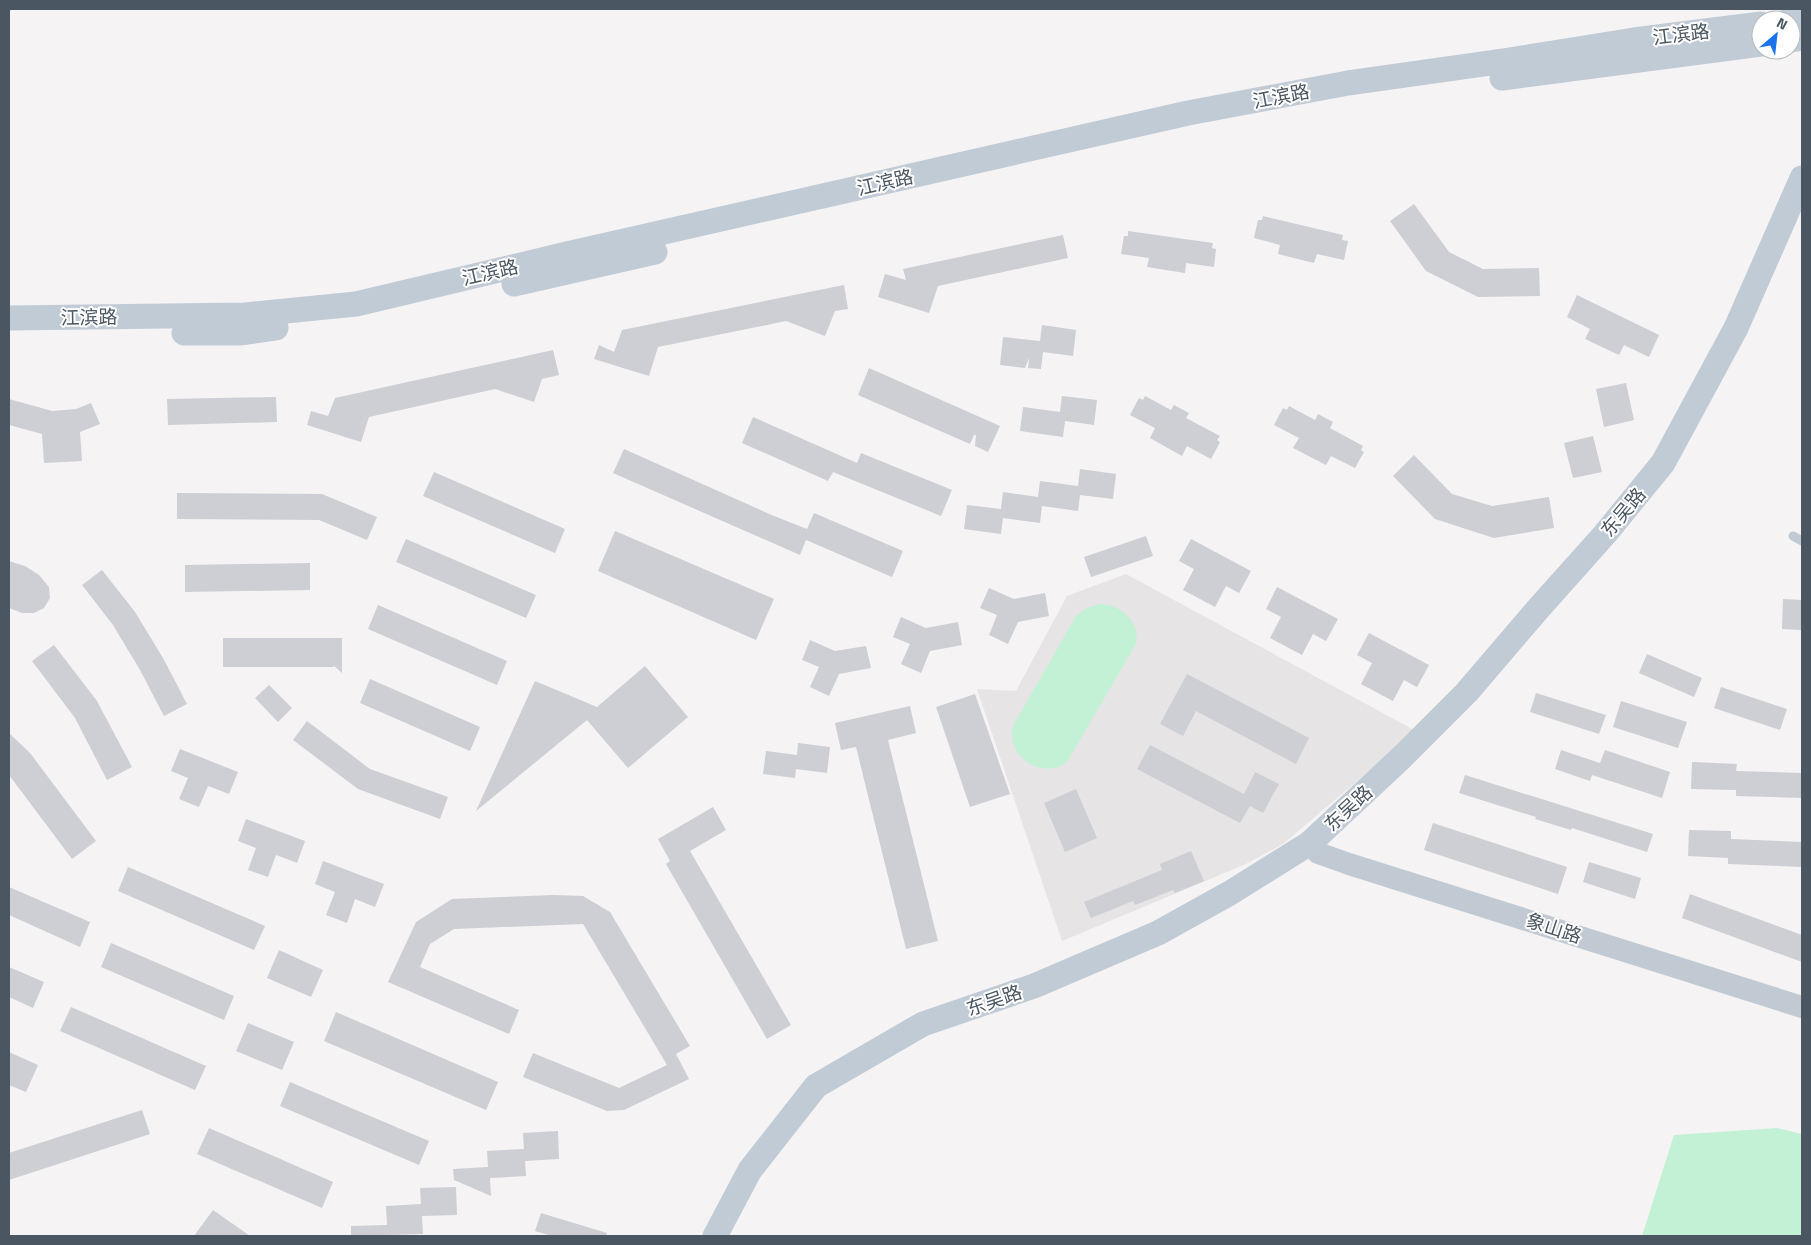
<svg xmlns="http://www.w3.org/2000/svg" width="1811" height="1245" font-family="'Titillium Web','Noto Sans SC',sans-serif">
<rect width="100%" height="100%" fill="#f5f3f3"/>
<!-- education -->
<polygon fill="#e6e4e5" points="1126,574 1416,731 1283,844 1246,864 1062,941 977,689 1016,691 1067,596"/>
<!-- green -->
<g fill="#c3f1d5">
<path d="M1099 604C1115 604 1132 614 1136 631 1137 635 1136 640 1136 644L1067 762C1047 778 1013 763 1012 736 1011 732 1013 727 1014 724L1076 616 1085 609Z"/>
<polygon points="1777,1128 1802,1134 1802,1236 1642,1236 1674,1135"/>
</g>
<!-- building -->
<g fill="#cdcfd5">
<polygon points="1414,204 1449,252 1483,269 1539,268 1540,296 1478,297 1426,271 1390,221"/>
<polygon points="1263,216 1343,235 1342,240 1348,241 1344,260 1317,254 1314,263 1278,254 1280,245 1254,238 1258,220 1262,220"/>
<polygon points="1128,231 1213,243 1212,248 1216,249 1214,267 1186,263 1185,273 1147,267 1149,258 1121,254 1124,236 1128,236"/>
<polygon points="1063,235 1068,258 938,286 929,313 878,297 885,274 906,280 903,269"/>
<polygon points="844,285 848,309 835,311 825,336 786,321 658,347 649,376 594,359 599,345 614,352 622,330"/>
<polygon points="1577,295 1659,335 1649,357 1624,345 1619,355 1585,339 1590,329 1567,317"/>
<polygon points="1042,325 1076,330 1073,356 1043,352 1041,369 1028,368 1029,358 1025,368 1000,365 1003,337 1040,341"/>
<polygon points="553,350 559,375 542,379 534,402 495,389 369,417 361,442 307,425 311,411 328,416 335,398"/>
<polygon points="869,368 1000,426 988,452 975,446 976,435 974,435 970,444 858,395"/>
<polygon points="1626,383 1634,420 1604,427 1596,389"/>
<polygon points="1062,396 1097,400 1094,425 1065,421 1063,437 1020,431 1023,407 1060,412"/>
<polygon points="1145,396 1171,410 1174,405 1189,413 1186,418 1220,436 1217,440 1220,442 1211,459 1187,446 1182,456 1150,438 1155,428 1130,415 1139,398 1143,400"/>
<polygon points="276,397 277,422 168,425 167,399"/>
<polygon points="9,399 52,411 76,409 91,403 100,424 80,432 82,461 44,463 42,434 9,425"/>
<polygon points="1289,406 1315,420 1318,414 1333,422 1330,428 1363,446 1361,450 1364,452 1355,468 1331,456 1326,465 1293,448 1299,438 1274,425 1283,408 1287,410"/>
<polygon points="753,417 857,463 861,453 952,490 941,516 833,472 828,481 742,443"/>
<polygon points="1593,436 1602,472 1573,478 1564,443"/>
<polygon points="624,449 774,516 807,529 814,513 903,551 892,577 806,540 800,555 613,473"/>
<polygon points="1414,455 1452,494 1492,506 1549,497 1554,528 1494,538 1435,519 1393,476"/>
<polygon points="1080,469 1116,474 1113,499 1080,495 1078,511 1042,506 1040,523 1003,518 1001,534 964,529 967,505 1001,509 1003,492 1038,497 1040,481 1078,486"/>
<polygon points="434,472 565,529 555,553 423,496"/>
<polygon points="177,493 322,494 377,517 367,540 319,520 177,519"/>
<polygon points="615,531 774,599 756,640 598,571"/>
<polygon points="1146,536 1153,556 1091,577 1084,557"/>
<polygon points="406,539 536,595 526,618 396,562"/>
<polygon points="1191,539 1251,571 1239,593 1226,586 1215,607 1183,590 1194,569 1179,561"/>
<polygon points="9,561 25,566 39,575 49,587 50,598 44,608 34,613 22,613 9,608"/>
<polygon points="310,563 310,590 185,592 185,565"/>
<polygon points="102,570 135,612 163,658 187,704 164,716 140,670 113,625 82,585"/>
<polygon points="1277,587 1338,619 1326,641 1313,634 1302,655 1270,638 1281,617 1266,609"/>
<polygon points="989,588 1014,599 1045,593 1049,616 1018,622 1008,644 989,635 997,615 980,608"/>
<polygon points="1783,599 1802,600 1802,630 1782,629"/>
<polygon points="378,605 507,661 497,685 368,629"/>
<polygon points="901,617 926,628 958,622 962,645 930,651 921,673 901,664 910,644 893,637"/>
<polygon points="1369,633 1429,665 1417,687 1404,680 1393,701 1361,684 1372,663 1357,655"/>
<polygon points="223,638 342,638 342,673 334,666 333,667 223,667"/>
<polygon points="810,640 835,651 866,646 871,668 839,674 829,696 810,687 819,667 802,660"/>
<polygon points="54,645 97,701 132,767 107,780 75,718 32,661"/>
<polygon points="1647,654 1702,678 1694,697 1639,673"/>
<polygon points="645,666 688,717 628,768 587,720 476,811 535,681 597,707"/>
<polygon points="1187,674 1309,738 1296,764 1196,711 1183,736 1160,724"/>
<polygon points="370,679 480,727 470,751 360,703"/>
<polygon points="269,685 292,708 278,722 255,698"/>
<polygon points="1721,687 1787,709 1780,730 1714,708"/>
<polygon points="1536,693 1606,715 1599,734 1530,712"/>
<polygon points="975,694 1010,794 970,807 936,707"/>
<polygon points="1621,701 1687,722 1678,748 1613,727"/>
<polygon points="910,706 916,733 888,740 938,941 906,949 856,747 841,750 835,723"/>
<polygon points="307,721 370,769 448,797 440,819 358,789 293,740"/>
<polygon points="9,733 30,753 96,841 72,859 9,775"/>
<polygon points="798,743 830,747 827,773 796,769 795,778 763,774 766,751 797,755"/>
<polygon points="1150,745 1244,794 1255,772 1279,784 1263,813 1250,806 1240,823 1137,769"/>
<polygon points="180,749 238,772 229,794 208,786 199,807 179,799 188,778 171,771"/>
<polygon points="1561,750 1600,763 1605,750 1670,772 1662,798 1592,775 1590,781 1555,769"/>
<polygon points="1692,762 1737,764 1736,771 1802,773 1802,798 1736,796 1736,790 1691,789"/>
<polygon points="1465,775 1653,834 1647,852 1572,828 1571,830 1535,819 1536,817 1459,793"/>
<polygon points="1076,789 1097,838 1065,852 1044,803"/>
<polygon points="713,807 726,830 690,851 791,1025 767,1039 666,864 670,861 658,839"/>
<polygon points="246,819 305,841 297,863 276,855 268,877 248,870 256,848 238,841"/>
<polygon points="1433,823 1567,867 1558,894 1424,850"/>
<polygon points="1689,830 1731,831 1731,839 1802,842 1802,867 1728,864 1728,858 1688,856"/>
<polygon points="1191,851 1204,881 1175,893 1173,890 1135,905 1133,901 1091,918 1084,902 1162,870 1160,864"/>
<polygon points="323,861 384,884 375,907 355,899 347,923 326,915 335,892 315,884"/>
<polygon points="1589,862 1641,878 1635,899 1583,882"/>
<polygon points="128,867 265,926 254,950 118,891"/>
<polygon points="9,887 90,922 80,947 9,915"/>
<polygon points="1690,894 1802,935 1802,962 1682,918"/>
<polygon points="554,895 583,896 610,912 690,1046 676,1054 689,1079 624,1110 607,1111 523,1077 533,1053 619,1088 667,1065 583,924 454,929 430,944 420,967 519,1010 509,1034 388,982 416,922 452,899"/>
<polygon points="111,943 234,996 224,1020 101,967"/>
<polygon points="279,950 323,970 311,997 267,978"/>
<polygon points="9,967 44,982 33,1008 9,997"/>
<polygon points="71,1007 206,1066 195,1090 60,1031"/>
<polygon points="336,1012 498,1082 486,1110 324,1041"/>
<polygon points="248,1023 294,1042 282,1070 236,1051"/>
<polygon points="9,1052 38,1065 26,1092 9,1085"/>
<polygon points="290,1082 429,1141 419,1165 280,1106"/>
<polygon points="142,1110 150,1134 9,1180 9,1153"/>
<polygon points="209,1128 333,1182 322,1208 197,1154"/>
<polygon points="558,1131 559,1159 525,1161 526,1176 490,1178 491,1196 454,1180 453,1169 488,1167 487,1151 524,1149 523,1133"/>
<polygon points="456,1187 457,1215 422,1216 423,1234 351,1236 351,1226 387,1225 386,1206 421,1204 420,1188"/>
<polygon points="213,1210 250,1236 194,1236"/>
<polygon points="541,1213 607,1233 606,1236 552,1236 535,1231"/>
</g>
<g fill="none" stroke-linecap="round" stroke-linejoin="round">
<!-- service -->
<polyline stroke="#c1cad2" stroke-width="9" points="1793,536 1802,541"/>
<!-- tertiary -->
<polyline stroke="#c1cad2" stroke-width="22" points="1310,843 1318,853 1349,864 1802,1007"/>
<!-- secondary -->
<g stroke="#c1cbd6" stroke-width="25">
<polyline points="1789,20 1802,18"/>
<polyline points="1791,40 1802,38"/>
<polyline points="1502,78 1761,44"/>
<polyline points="514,284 655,252"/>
<polyline points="9,318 245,315 356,304 567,254 1188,113 1348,83 1504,61 1634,40 1761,24"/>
<polyline points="184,333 241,333 276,328"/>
<polyline points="715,1236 750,1170 816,1086 923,1024 1034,986 1158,933 1230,893 1310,843 1402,757 1467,692 1538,609 1605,534 1663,463 1736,328 1802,178"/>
</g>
</g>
<g text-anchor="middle" stroke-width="4" stroke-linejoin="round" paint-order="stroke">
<!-- street labels -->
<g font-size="19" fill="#4a5661" stroke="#fff">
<text transform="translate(1681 34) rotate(-7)" y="7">江滨路</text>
<text transform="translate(1281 96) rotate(-11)" y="7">江滨路</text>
<text transform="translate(885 182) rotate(-13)" y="7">江滨路</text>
<text transform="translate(490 272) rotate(-13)" y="7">江滨路</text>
<text transform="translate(89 317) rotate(-1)" y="7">江滨路</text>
<text transform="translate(1623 512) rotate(-50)" y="7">东吴路</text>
<text transform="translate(1348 808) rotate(-43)" y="7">东吴路</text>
<text transform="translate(1554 928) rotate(18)" y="7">象山路</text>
<text transform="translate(994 1000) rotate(-19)" y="7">东吴路</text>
</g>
</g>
<!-- border -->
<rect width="1811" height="1245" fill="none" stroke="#4a5661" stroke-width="20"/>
<!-- north arrow -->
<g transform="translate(1776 35) rotate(28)"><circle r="24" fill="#ffffff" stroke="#b7bbc0"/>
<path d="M0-4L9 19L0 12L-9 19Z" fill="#1a73e8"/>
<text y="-8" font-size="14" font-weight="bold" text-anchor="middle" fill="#4a5661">N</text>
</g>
</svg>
